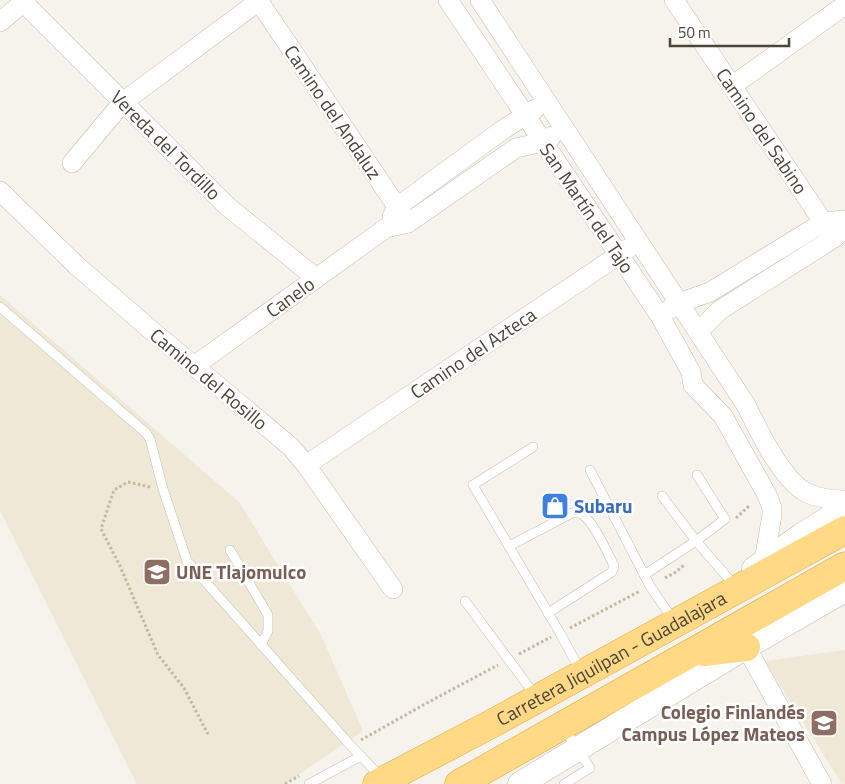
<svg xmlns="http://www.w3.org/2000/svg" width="845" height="784" font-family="'Titillium Web',sans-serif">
<rect width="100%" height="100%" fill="#f6f3ec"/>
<!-- education -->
<g fill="#efe8d6">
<polygon points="0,295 239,502 321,635 363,731 285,784 137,784 0,510"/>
<polygon points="845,650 845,784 842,784 765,661"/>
</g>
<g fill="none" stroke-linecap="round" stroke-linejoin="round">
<defs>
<g id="service">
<polyline points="0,307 146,433 150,439 163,489 187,561 351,746 382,778"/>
<polyline points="533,447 473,485 560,633 581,672"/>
<polyline points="590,470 650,586 674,621"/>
<polyline points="662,496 696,541 735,586"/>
<path d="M509 546 572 513C576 512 579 512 583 515 594 523 608 553 614 566L612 572 548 613"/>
<polyline points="230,550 268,615 268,631 261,645"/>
<polyline points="644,575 696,541 725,519 697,475"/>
<polyline points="465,601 535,695"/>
<polyline points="563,727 590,768 564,784"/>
<polyline points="309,784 361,756"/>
</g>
<g id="minor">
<polyline points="258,0 408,223"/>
<polyline points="448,0 660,316 691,372 693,385 723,416 767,495 772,508 772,515 764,561"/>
<path d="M480 0 746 405C758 430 782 480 807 493 818 498 833 500 845 500"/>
<polyline points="674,0 834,238"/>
<polyline points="23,2 227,206 316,278"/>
<polyline points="0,22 26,0"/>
<polyline points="732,86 845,5"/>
<polyline points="72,163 123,102 259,1"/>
<polyline points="0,191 76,265 151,330 291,447 306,465 393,589"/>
<polyline points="392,217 397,207 501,131 535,109"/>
<polyline points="670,309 679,303 710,292 824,222 845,220"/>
<polyline points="698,332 720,310 834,238 843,229"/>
<polyline points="194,366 386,228 408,223 516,148 543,142 552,136"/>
<polyline points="306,465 629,248"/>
<polyline points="746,647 822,784"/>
</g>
<g id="tertiary">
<polyline points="754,569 802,535 845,508"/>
<polyline points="520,784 746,647 845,590"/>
</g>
<g id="trunk">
<polyline points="704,652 746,647"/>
<path id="s1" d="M377 784 493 723 845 530"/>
<polyline points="459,784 845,566"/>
</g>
</defs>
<!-- service casing -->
<use href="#service" stroke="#c2bbae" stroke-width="10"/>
<!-- minor casing -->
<use href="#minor" stroke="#c2bbae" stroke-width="20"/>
<!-- tertiary casing -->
<use href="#tertiary" stroke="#c2bbae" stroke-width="25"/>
<!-- trunk casing -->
<use href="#trunk" stroke="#e0a43c" stroke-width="29"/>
<!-- path -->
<g stroke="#c4b79f" stroke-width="3" stroke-dasharray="2.5 2.5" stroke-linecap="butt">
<polyline points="150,487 128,482 114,490 101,529 120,566 158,655 184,688 209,736"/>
<polyline points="736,518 750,505"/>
<polyline points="665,578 676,572 685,564"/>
<polyline points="570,628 640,591"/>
<polyline points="519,654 551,637"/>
<polyline points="361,740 425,704 498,665"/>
<polyline points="285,784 299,776"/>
</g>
<!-- service -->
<use href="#service" stroke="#fff" stroke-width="9"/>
<!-- minor -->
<use href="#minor" stroke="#fff" stroke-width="19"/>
<!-- tertiary -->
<use href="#tertiary" stroke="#fff" stroke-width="24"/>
<!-- trunk -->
<use href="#trunk" stroke="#ffd985" stroke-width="28"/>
</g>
<!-- icons -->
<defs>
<symbol id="shop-square" viewBox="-11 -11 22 22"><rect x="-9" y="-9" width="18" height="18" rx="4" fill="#3f7fe0" stroke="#fff"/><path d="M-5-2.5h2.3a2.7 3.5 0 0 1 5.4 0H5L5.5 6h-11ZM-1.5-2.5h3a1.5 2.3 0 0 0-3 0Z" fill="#fff"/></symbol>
<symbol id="university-square" viewBox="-11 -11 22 22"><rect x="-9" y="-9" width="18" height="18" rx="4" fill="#8d6e63" stroke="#fff"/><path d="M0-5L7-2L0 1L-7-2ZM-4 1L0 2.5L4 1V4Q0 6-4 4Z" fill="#fff"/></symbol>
<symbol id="school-square" viewBox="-11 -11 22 22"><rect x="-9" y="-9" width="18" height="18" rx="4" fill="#8d6e63" stroke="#fff"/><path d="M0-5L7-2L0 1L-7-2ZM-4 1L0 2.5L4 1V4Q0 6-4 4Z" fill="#fff"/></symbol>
</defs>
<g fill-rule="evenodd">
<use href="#shop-square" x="539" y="490" width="32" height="32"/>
<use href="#university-square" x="141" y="556" width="32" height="32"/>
<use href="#school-square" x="808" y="707" width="32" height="32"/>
</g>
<g text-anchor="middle" stroke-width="5" stroke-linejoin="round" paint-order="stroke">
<!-- street labels -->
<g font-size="19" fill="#4b4439" stroke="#fff">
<text transform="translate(333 112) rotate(56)" y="7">Camino del Andaluz</text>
<text transform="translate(762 131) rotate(56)" y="7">Camino del Sabino</text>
<text transform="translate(166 145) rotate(45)" y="7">Vereda del Tordillo</text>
<text transform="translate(587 208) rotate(56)" y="7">San Martín del Tajo</text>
<text transform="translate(290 297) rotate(-36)" y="7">Canelo</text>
<text transform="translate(473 353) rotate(-34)" y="7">Camino del Azteca</text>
<text transform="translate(209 379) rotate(40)" y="7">Camino del Rosillo</text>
<text dy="7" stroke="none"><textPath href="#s1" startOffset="266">Carretera Jiquilpan - Guadalajara</textPath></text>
</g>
<!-- shop labels -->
<g font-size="19" font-weight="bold" fill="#366cbe" stroke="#fff" text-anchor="start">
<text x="574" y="513">Subaru</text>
</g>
<!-- education labels -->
<g font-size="19" font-weight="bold" fill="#785e54" stroke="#fff" text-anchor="start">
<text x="176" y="579">UNE Tlajomulco</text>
<text x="805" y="719" text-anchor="end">Colegio Finlandés<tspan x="805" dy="22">Campus López Mateos</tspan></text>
</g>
</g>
<!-- scale -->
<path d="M670 38v8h119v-8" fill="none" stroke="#4b4439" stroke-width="2.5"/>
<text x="678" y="38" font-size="15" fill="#4b4439" stroke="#ffffff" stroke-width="4" paint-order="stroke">50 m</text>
</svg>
